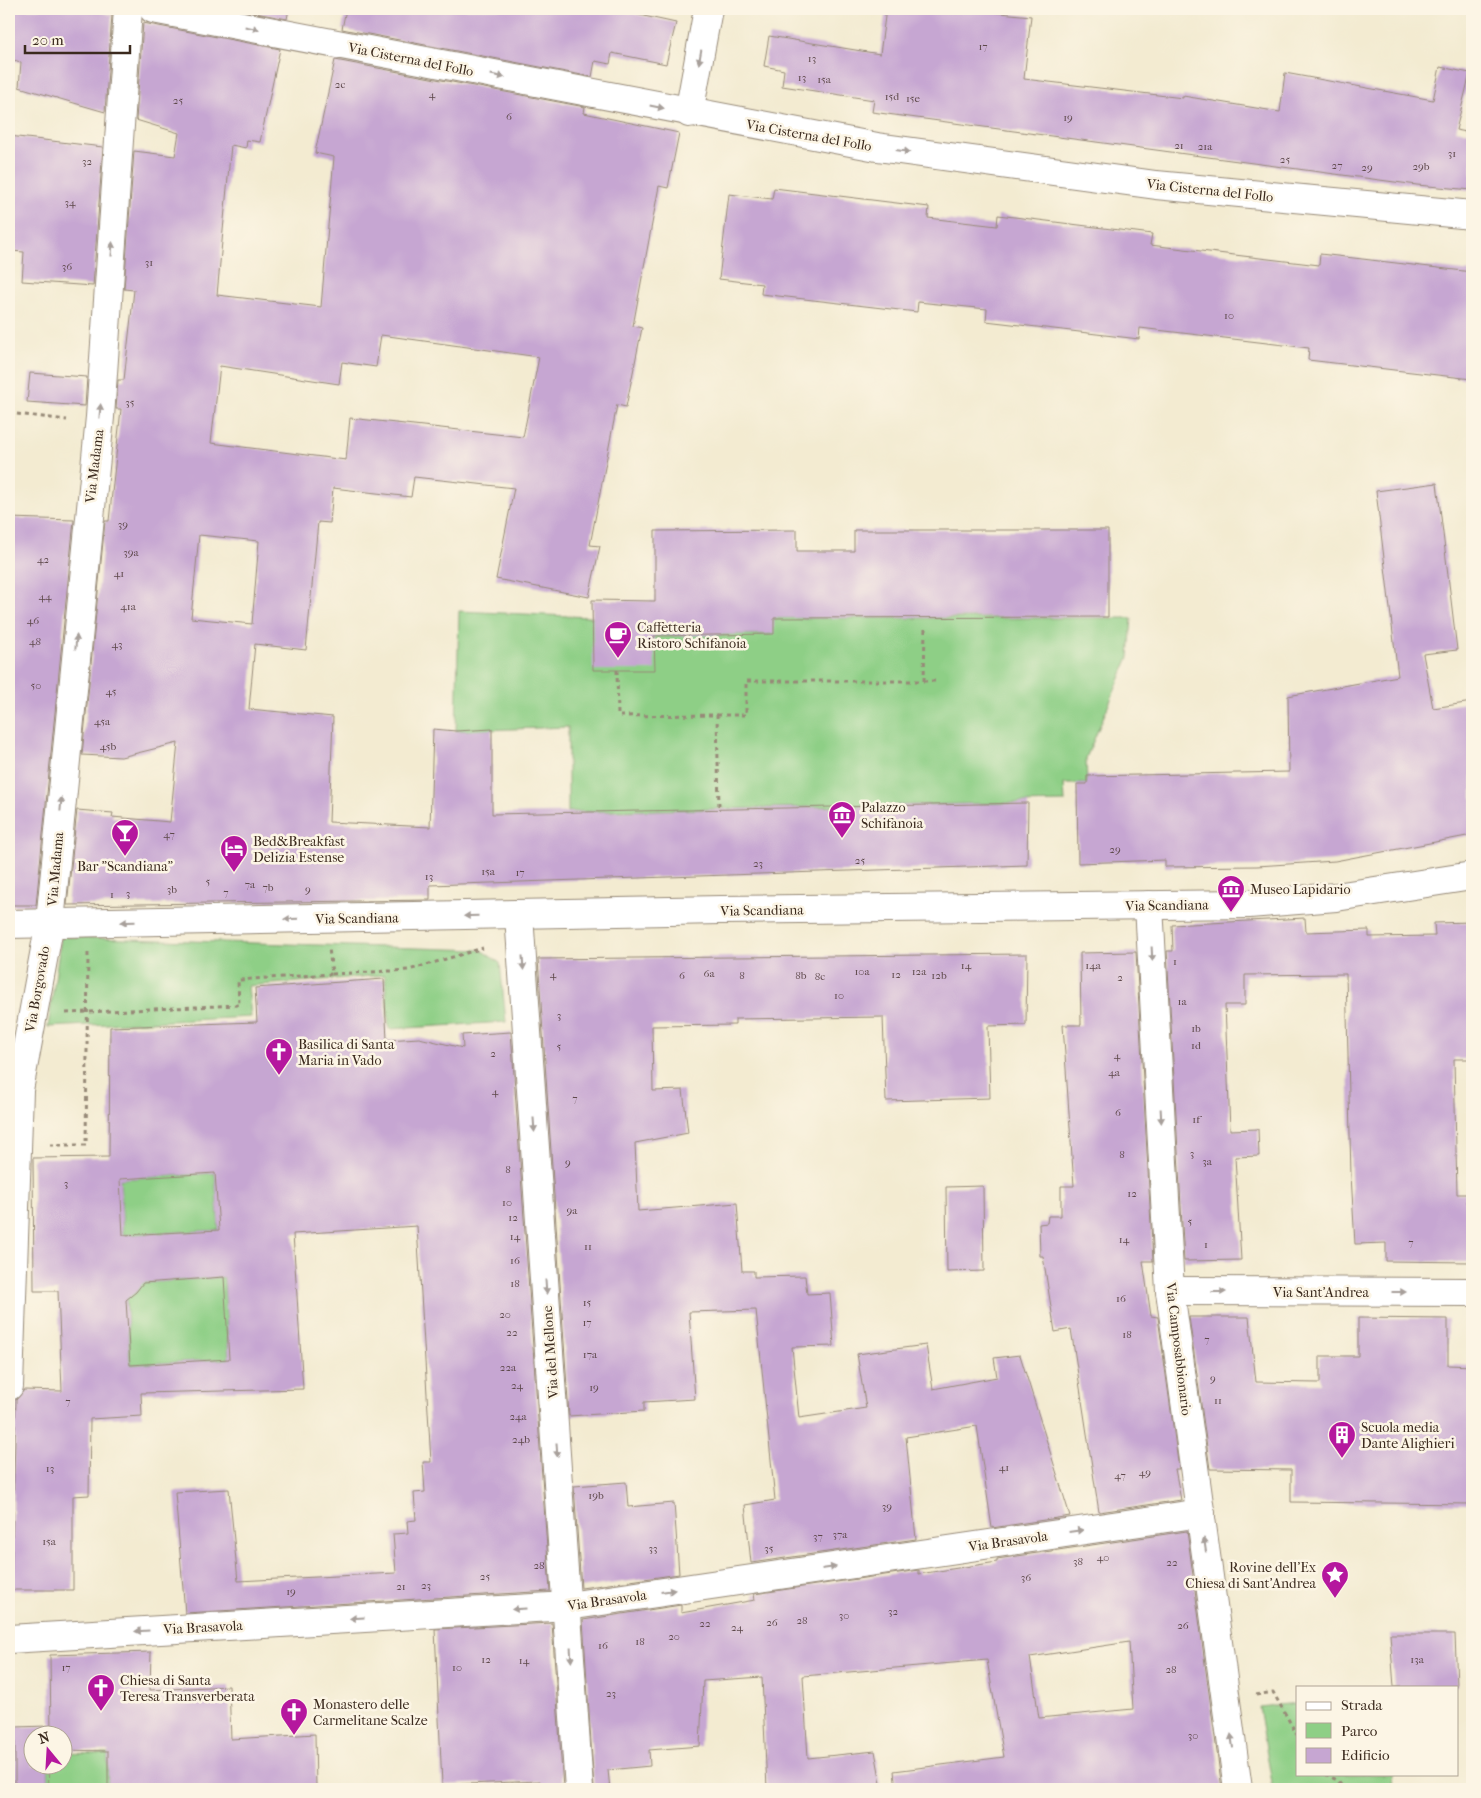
<svg xmlns="http://www.w3.org/2000/svg" width="1481" height="1798" font-family="'IM FELL French Canon',serif">
<rect width="100%" height="100%" fill="#fcf5e5"/>
<filter id="ink" filterUnits="userSpaceOnUse"><feTurbulence type="fractalNoise" baseFrequency=".02" numOctaves="2"/><feDisplacementMap in="SourceGraphic" scale="10" xChannelSelector="R" yChannelSelector="G"/><feConvolveMatrix kernelMatrix="1 2 1 2 8 2 1 2 1" color-interpolation-filters="sRGB"/></filter>
<filter id="wash" filterUnits="userSpaceOnUse"><feTurbulence type="fractalNoise" baseFrequency=".0096" numOctaves="4" result="noise"/><feDisplacementMap in="SourceGraphic" scale="20" xChannelSelector="R" yChannelSelector="G"/><feGaussianBlur stdDeviation="1.12" result="paint"/><feColorMatrix in="noise" values="0 0 0 0 0 0 0 0 0 0 0 0 0 0 0 0 0 1.4 0 .05"/><feComposite in="paint" operator="in"/></filter>
<g filter="url(#wash)">
<rect width="100%" height="100%" fill="#f3ebd1"/>
<!-- green -->
<g fill="#8ecf86" stroke="#647c52">
<polygon points="459,611 633,619 702,635 773,634 774,618 1132,618 1129,657 1086,758 1087,784 1064,784 1065,802 568,812 568,727 456,731"/>
<polygon points="61,937 481,950 500,963 506,1022 389,1029 385,975 248,986 251,1017 48,1027"/>
<polygon points="215,1173 219,1230 123,1235 120,1179"/>
<polygon points="224,1277 229,1359 130,1365 126,1296 136,1292 140,1283"/>
<polygon points="1297,1703 1297,1774 1392,1774 1393,1789 1273,1789 1259,1707"/>
<polygon points="63,1753 108,1754 108,1789 49,1789 48,1766 62,1766"/>
</g>
<g id="blocks">
<!-- building -->
<g fill="#c6a6d2" fill-rule="evenodd">
<polygon points="9,9 89,9 112,15 105,112 19,87 21,62 9,59"/>
<polygon points="235,9 289,9 287,19"/>
<polygon points="346,9 612,9 676,23 666,64 612,53 610,64 595,61 592,77 342,29"/>
<polygon points="886,9 959,9 1031,16 1024,79 1183,98 1183,96 1280,112 1285,73 1433,100 1440,67 1470,73 1456,130 1472,133 1472,190 1417,185 872,112 874,100 782,86 784,70 764,66 769,36 880,54"/>
<path d="M143 23 280 49 260 142 247 140 246 148 231 145 217 295 321 307 334 157 315 153 335 60 585 107 584 113 679 133 668 188 659 186 633 326 642 328 626 407 617 405 590 545 600 546 589 597 496 579 514 488 414 477 411 497 333 488 330 523 318 522 306 650 255 644 249 709 333 717 329 822 430 827 433 729 456 731 492 729V814L1028 803 1027 865 430 885V900L67 905 77 810 113 813 112 817 170 822 178 743 121 757 82 755 105 521H109L121 409H116L118 380H124L134 290 124 289 134 151 175 156 179 133 136 120ZM381 335 539 357 523 437 350 418 346 460 211 443 220 366 339 384 342 362 376 367ZM199 535 259 541 252 624 191 618Z"/>
<polygon points="9,136 103,147 93,286 22,281 24,252 11,251 14,207 9,207"/>
<polygon points="774,188 929,207 928,218 997,226 998,215 1152,234 1150,245 1319,265 1320,254 1472,272 1472,379 1308,360 1309,348 1140,328 1139,339 986,321 987,309 918,302 917,312 761,294 762,284 719,279 729,194 772,199"/>
<polygon points="30,373 87,377 85,406 27,402"/>
<polygon points="1437,483 1457,650 1423,654 1433,708 1472,702 1472,835 1335,861 1257,866 1165,867 1165,860 1078,863 1077,784 1087,784 1087,776 1289,772 1288,696 1398,676 1376,491"/>
<polygon points="9,518 74,520 36,905 9,905"/>
<polygon points="797,530 797,551 854,551 854,530 1108,530 1108,617 774,618 774,634 654,636 655,670 593,670 592,600 655,601 655,531"/>
<polygon points="1305,918 1306,932 1369,930 1369,937 1435,936 1434,923 1472,922 1472,1059 1454,1059 1457,1194 1467,1194 1467,1203 1472,1203 1472,1262 1386,1261 1386,1243 1355,1244 1351,1175 1346,974 1245,975 1245,1005 1225,1005 1230,1130 1258,1129 1259,1156 1235,1157 1241,1260 1184,1261 1167,951 1173,951 1172,925"/>
<polygon points="1136,952 1153,1261 1143,1261 1151,1316 1158,1317 1179,1469 1175,1469 1181,1500 1099,1512 1071,1329 1055,1332 1043,1256 1040,1256 1039,1224 1047,1223 1048,1216 1061,1216 1061,1186 1074,1186 1063,1025 1081,1025 1080,953"/>
<polygon points="1027,954 1026,1025 988,1026 990,1098 886,1101 883,1017 735,1019 735,1025 652,1026 653,1091 683,1090 688,1133 635,1143 638,1211 737,1203 742,1271 754,1271 754,1277 805,1276 807,1294 830,1293 834,1346 792,1347 799,1418 866,1408 857,1354 926,1345 933,1389 997,1377 994,1358 1020,1355 1070,1516 992,1528 977,1426 906,1437 916,1539 751,1563 745,1505 775,1500 756,1310 689,1312 695,1399 644,1402 644,1411 569,1416 538,959"/>
<path d="M384 979 387 1040 419 1038 463 1048 462 1035 511 1032 550 1591 185 1613 175 1492 229 1489 238 1581 396 1573 393 1534 408 1533 407 1521 416 1520 414 1493 425 1492 423 1462H431L417 1226 293 1234 303 1389 141 1393 142 1416 90 1419 89 1495 73 1496V1590H11L16 1400 24 1390 62 1391 58 1291H34L33 1158 109 1157 110 1027 257 1022 255 988ZM215 1173 219 1230 123 1235 120 1179ZM224 1277 229 1359 130 1365 126 1300 136 1292 143 1283Z"/>
<polygon points="983,1186 984,1271 947,1272 946,1187"/>
<polygon points="1189,1317 1249,1317 1256,1382 1320,1383 1320,1356 1358,1356 1358,1318 1448,1319 1448,1365 1472,1366 1472,1504 1291,1502 1291,1470 1210,1469"/>
<polygon points="626,1482 628,1507 674,1503 679,1574 581,1588 574,1486"/>
<path d="M1187 1531 1222 1789H896L894 1771 1004 1757 987 1660 803 1676 808 1758 875 1751 882 1789H767L762 1677 703 1681 700 1746 649 1750 650 1766 608 1770 610 1789H594L583 1620 681 1605V1613L755 1600 754 1594 919 1570V1574L997 1562V1559ZM1129 1642 1133 1709 1039 1718 1030 1657Z"/>
<polygon points="552,1623 563,1789 541,1789 540,1781 442,1785 435,1629"/>
<polygon points="1390,1634 1455,1634 1457,1687 1394,1687"/>
<polygon points="151,1652 150,1690 229,1686 231,1739 315,1734 316,1789 108,1789 108,1751 62,1750 62,1736 51,1736 50,1655"/>
<polygon points="48,1726 48,1736 32,1736 32,1766 48,1766 49,1789 15,1789 15,1727"/>
</g>
</g>
</g>
<g filter="url(#ink)">
<use href="#blocks" fill-opacity="0" stroke="#978a78" stroke-width="1"/>
<g fill="none" stroke-linecap="round" stroke-linejoin="round">
<defs>
<g id="minor">
<polyline points="153,9 877,147 1156,185 1472,215"/>
<polyline points="689,113 708,9"/>
<polyline points="1149,905 1170,1291 1238,1789"/>
<polyline points="519,915 579,1789"/>
<polyline points="9,924 721,910 1249,904 1336,897 1472,876"/>
<polyline points="1170,1291 1472,1292"/>
<polyline points="9,1386 19,1090 50,922 100,417 128,9"/>
<polyline points="9,1639 568,1606 1201,1513"/>
</g>
</defs>
<!-- minor casing -->
<use href="#minor" stroke="#978a78" stroke-width="30"/>
<!-- path -->
<g stroke="#978a78" stroke-width="3" stroke-dasharray="4 4" stroke-linecap="butt">
<polyline points="9,413 67,420"/>
<polyline points="617,670 618,716 717,715 719,808"/>
<polyline points="924,681 925,627"/>
<polyline points="717,715 746,715 746,681 935,681"/>
<polyline points="332,974 409,970 483,948"/>
<polyline points="66,1013 239,1005 238,980 332,974 329,948"/>
<polyline points="50,1145 86,1145 88,953"/>
<polyline points="1256,1695 1273,1692 1297,1735"/>
<polyline points="1325,1774 1337,1780 1344,1789"/>
</g>
<!-- minor -->
<use href="#minor" stroke="#fff" stroke-width="28"/>
</g>
<!-- one-way arrows -->
<defs><path id="oneway-solid" d="M-6-.8H1V-3.2L6.5 0L1 3.2V.8H-6Z" transform="scale(1.25)"/></defs>
<g fill="#a79f9a">
<use href="#oneway-solid" transform="translate(252 28) rotate(11)"/>
<use href="#oneway-solid" transform="translate(700 57) rotate(100)"/>
<use href="#oneway-solid" transform="translate(498 76) rotate(11)"/>
<use href="#oneway-solid" transform="translate(657 107) rotate(11)"/>
<use href="#oneway-solid" transform="translate(903 151) rotate(8)"/>
<use href="#oneway-solid" transform="translate(112 249) rotate(-86)"/>
<use href="#oneway-solid" transform="translate(100 411) rotate(-85)"/>
<use href="#oneway-solid" transform="translate(76 642) rotate(-85)"/>
<use href="#oneway-solid" transform="translate(61 804) rotate(-85)"/>
<use href="#oneway-solid" transform="translate(471 916) rotate(179)"/>
<use href="#oneway-solid" transform="translate(291 919) rotate(179)"/>
<use href="#oneway-solid" transform="translate(128 922) rotate(179)"/>
<use href="#oneway-solid" transform="translate(1152 954) rotate(87)"/>
<use href="#oneway-solid" transform="translate(523 963) rotate(86)"/>
<use href="#oneway-solid" transform="translate(1161 1116) rotate(87)"/>
<use href="#oneway-solid" transform="translate(534 1125) rotate(86)"/>
<use href="#oneway-solid" transform="translate(546 1287) rotate(86)"/>
<use href="#oneway-solid" transform="translate(1219 1292)"/>
<use href="#oneway-solid" transform="translate(1399 1292)"/>
<use href="#oneway-solid" transform="translate(557 1450) rotate(86)"/>
<use href="#oneway-solid" transform="translate(1076 1531) rotate(-8)"/>
<use href="#oneway-solid" transform="translate(1205 1545) rotate(-98)"/>
<use href="#oneway-solid" transform="translate(829 1568) rotate(-8)"/>
<use href="#oneway-solid" transform="translate(668 1591) rotate(-8)"/>
<use href="#oneway-solid" transform="translate(519 1609) rotate(177)"/>
<use href="#oneway-solid" transform="translate(357 1618) rotate(177)"/>
<use href="#oneway-solid" transform="translate(142 1631) rotate(177)"/>
<use href="#oneway-solid" transform="translate(571 1655) rotate(87)"/>
<use href="#oneway-solid" transform="translate(1232 1741) rotate(-98)"/>
</g>
</g>
<!-- icons -->
<defs>
<symbol id="cafe-pin" viewBox="-11 -11 22 30"><path d="M0 17L-7.5 6A9.5 9.5 0 1 1 7.5 6Z" fill="#b5179e" stroke="#fcf5e5"/><path d="M-5.5-4.5H6V0H3Q3 3.5 0 3.5H-2.5Q-5.5 3.5-5.5 0ZM3-3.2v2h1.7v-2ZM-6 4.5H4V6H-6Z" fill="#fff"/></symbol>
<symbol id="museum-pin" viewBox="-11 -11 22 30"><path d="M0 17L-7.5 6A9.5 9.5 0 1 1 7.5 6Z" fill="#b5179e" stroke="#fcf5e5"/><path d="M0-6L6-3V-2H-6V-3ZM-5-1h2V3h-2ZM-1-1h2V3h-2ZM3-1h2V3H3ZM-6 4H6V6H-6Z" fill="#fff"/></symbol>
<symbol id="bar-pin" viewBox="-11 -11 22 30"><path d="M0 17L-7.5 6A9.5 9.5 0 1 1 7.5 6Z" fill="#b5179e" stroke="#fcf5e5"/><path d="M-6-5H6L.8 .8V4.5H3.5V6h-7V4.5H-.8V.8Z" fill="#fff"/></symbol>
<symbol id="hotel-pin" viewBox="-11 -11 22 30"><path d="M0 17L-7.5 6A9.5 9.5 0 1 1 7.5 6Z" fill="#b5179e" stroke="#fcf5e5"/><path d="M-6-4.5h1.5V1H6V5H4.5V3h-9V5H-6ZM-4 0a1.8 1.8 0 1 1 3.6 0ZM.5 0V-2.5h3Q6-2.5 6 0Z" fill="#fff"/></symbol>
<symbol id="church-pin" viewBox="-11 -11 22 30"><path d="M0 17L-7.5 6A9.5 9.5 0 1 1 7.5 6Z" fill="#b5179e" stroke="#fcf5e5"/><path d="M-1.2-6h2.4v3.5h3.3v2.4h-3.3V6h-2.4V-.1h-3.3v-2.4h3.3Z" fill="#fff"/></symbol>
<symbol id="building-pin" viewBox="-11 -11 22 30"><path d="M0 17L-7.5 6A9.5 9.5 0 1 1 7.5 6Z" fill="#b5179e" stroke="#fcf5e5"/><path d="M-4-6H4V6H1V3H-1V6H-4ZM-2.5-4.3h1.7v1.8h-1.7ZM.8-4.3h1.7v1.8H.8ZM-2.5-1h1.7V.8h-1.7ZM.8-1h1.7V.8H.8Z" fill="#fff"/></symbol>
<symbol id="sight-pin" viewBox="-11 -11 22 30"><path d="M0 17L-7.5 6A9.5 9.5 0 1 1 7.5 6Z" fill="#b5179e" stroke="#fcf5e5"/><path d="M0-6L1.8-2.2L6-1.7L2.9 1.2L3.7 5.4L0 3.3L-3.7 5.4L-2.9 1.2L-6-1.7L-1.8-2.2Z" fill="#fff"/></symbol>
</defs>
<g fill-rule="evenodd">
<use href="#cafe-pin" x="602" y="619" width="32" height="43"/>
<use href="#museum-pin" x="826" y="799" width="32" height="43"/>
<use href="#bar-pin" x="109" y="817" width="32" height="43"/>
<use href="#hotel-pin" x="218" y="833" width="32" height="43"/>
<use href="#museum-pin" x="1215" y="873" width="32" height="43"/>
<use href="#church-pin" x="263" y="1036" width="32" height="43"/>
<use href="#building-pin" x="1326" y="1419" width="32" height="43"/>
<use href="#sight-pin" x="1319" y="1559" width="32" height="43"/>
<use href="#church-pin" x="85" y="1672" width="32" height="43"/>
<use href="#church-pin" x="278" y="1696" width="32" height="43"/>
</g>
<g text-anchor="middle" stroke-width="5" stroke-linejoin="round" paint-order="stroke">
<!-- number labels -->
<g font-size="11" fill="#5e494b">
<text x="983" y="50">17</text>
<text x="812" y="62">13</text>
<text x="802" y="81">13</text>
<text x="824" y="83">15a</text>
<text x="340" y="88">2c</text>
<text x="432" y="98">4</text>
<text x="892" y="100">15d</text>
<text x="913" y="102">15e</text>
<text x="178" y="104">25</text>
<text x="509" y="120">6</text>
<text x="1068" y="121">19</text>
<text x="1179" y="149">21</text>
<text x="1205" y="150">21a</text>
<text x="1452" y="157">31</text>
<text x="1285" y="163">25</text>
<text x="87" y="165">32</text>
<text x="1337" y="169">27</text>
<text x="1421" y="170">29b</text>
<text x="1367" y="171">29</text>
<text x="70" y="206">34</text>
<text x="149" y="266">31</text>
<text x="67" y="270">36</text>
<text x="1229" y="319">10</text>
<text x="130" y="406">35</text>
<text x="123" y="528">39</text>
<text x="131" y="556">39a</text>
<text x="43" y="563">42</text>
<text x="119" y="577">41</text>
<text x="45" y="600">44</text>
<text x="128" y="610">41a</text>
<text x="33" y="624">46</text>
<text x="35" y="645">48</text>
<text x="117" y="648">43</text>
<text x="36" y="689">50</text>
<text x="111" y="695">45</text>
<text x="102" y="725">45a</text>
<text x="108" y="750">45b</text>
<text x="169" y="838">47</text>
<text x="1115" y="853">29</text>
<text x="860" y="864">25</text>
<text x="758" y="867">23</text>
<text x="488" y="875">15a</text>
<text x="520" y="876">17</text>
<text x="429" y="880">13</text>
<text x="208" y="885">5</text>
<text x="250" y="888">7a</text>
<text x="268" y="891">7b</text>
<text x="172" y="893">3b</text>
<text x="308" y="893">9</text>
<text x="226" y="896">7</text>
<text x="128" y="897">3</text>
<text x="112" y="898">1</text>
<text x="1175" y="965">1</text>
<text x="966" y="969">14</text>
<text x="1093" y="969">14a</text>
<text x="862" y="975">10a</text>
<text x="919" y="975">12a</text>
<text x="709" y="977">6a</text>
<text x="553" y="978">4</text>
<text x="896" y="978">12</text>
<text x="682" y="979">6</text>
<text x="742" y="979">8</text>
<text x="801" y="979">8b</text>
<text x="939" y="979">12b</text>
<text x="820" y="980">8c</text>
<text x="1120" y="981">2</text>
<text x="839" y="999">10</text>
<text x="1182" y="1005">1a</text>
<text x="559" y="1019">3</text>
<text x="1196" y="1032">1b</text>
<text x="1196" y="1049">1d</text>
<text x="559" y="1050">5</text>
<text x="493" y="1057">2</text>
<text x="1117" y="1059">4</text>
<text x="1114" y="1076">4a</text>
<text x="495" y="1095">4</text>
<text x="575" y="1102">7</text>
<text x="1118" y="1116">6</text>
<text x="1196" y="1123">1f</text>
<text x="1192" y="1157">3</text>
<text x="1122" y="1158">8</text>
<text x="1207" y="1165">3a</text>
<text x="568" y="1166">9</text>
<text x="508" y="1173">8</text>
<text x="66" y="1187">3</text>
<text x="1132" y="1197">12</text>
<text x="507" y="1206">10</text>
<text x="572" y="1214">9a</text>
<text x="513" y="1221">12</text>
<text x="1190" y="1225">5</text>
<text x="515" y="1240">14</text>
<text x="1124" y="1243">14</text>
<text x="1411" y="1246">7</text>
<text x="1206" y="1248">1</text>
<text x="588" y="1250">11</text>
<text x="515" y="1264">16</text>
<text x="515" y="1287">18</text>
<text x="1121" y="1302">16</text>
<text x="587" y="1306">15</text>
<text x="505" y="1318">20</text>
<text x="587" y="1326">17</text>
<text x="512" y="1336">22</text>
<text x="1127" y="1338">18</text>
<text x="1207" y="1343">7</text>
<text x="590" y="1358">17a</text>
<text x="508" y="1371">22a</text>
<text x="1213" y="1382">9</text>
<text x="517" y="1389">24</text>
<text x="594" y="1391">19</text>
<text x="1218" y="1404">11</text>
<text x="68" y="1405">7</text>
<text x="518" y="1420">24a</text>
<text x="521" y="1443">24b</text>
<text x="1004" y="1471">41</text>
<text x="50" y="1472">13</text>
<text x="1145" y="1476">49</text>
<text x="1120" y="1479">47</text>
<text x="596" y="1499">19b</text>
<text x="887" y="1510">39</text>
<text x="840" y="1538">37a</text>
<text x="818" y="1540">37</text>
<text x="49" y="1545">15a</text>
<text x="653" y="1552">33</text>
<text x="769" y="1552">35</text>
<text x="1103" y="1561">40</text>
<text x="1078" y="1565">38</text>
<text x="1172" y="1566">22</text>
<text x="539" y="1569">28</text>
<text x="485" y="1580">25</text>
<text x="1026" y="1581">36</text>
<text x="426" y="1589">23</text>
<text x="401" y="1590">21</text>
<text x="291" y="1595">19</text>
<text x="893" y="1615">32</text>
<text x="844" y="1619">30</text>
<text x="802" y="1624">28</text>
<text x="772" y="1626">26</text>
<text x="705" y="1627">22</text>
<text x="1183" y="1629">26</text>
<text x="737" y="1631">24</text>
<text x="674" y="1640">20</text>
<text x="640" y="1645">18</text>
<text x="603" y="1649">16</text>
<text x="486" y="1663">12</text>
<text x="1417" y="1663">13a</text>
<text x="524" y="1664">14</text>
<text x="66" y="1671">17</text>
<text x="457" y="1671">10</text>
<text x="1171" y="1673">28</text>
<text x="611" y="1697">23</text>
<text x="1193" y="1739">30</text>
</g>
<!-- street labels -->
<g font-size="14" fill="#3b2a1e" stroke="#fcf5e5">
<text transform="translate(411 59) rotate(11)" y="5">Via Cisterna del Follo</text>
<text transform="translate(809 135) rotate(10)" y="5">Via Cisterna del Follo</text>
<text transform="translate(1210 190) rotate(6)" y="5">Via Cisterna del Follo</text>
<text transform="translate(94 466) rotate(-83)" y="5">Via Madama</text>
<text transform="translate(55 869) rotate(-85)" y="5">Via Madama</text>
<text transform="translate(1167 905) rotate(-1)" y="5">Via Scandiana</text>
<text transform="translate(762 910) rotate(-1)" y="5">Via Scandiana</text>
<text transform="translate(357 918) rotate(-1)" y="5">Via Scandiana</text>
<text transform="translate(37 989) rotate(-80)" y="5">Via Borgovado</text>
<text x="1321" y="1297">Via Sant'Andrea</text>
<text transform="translate(1179 1349) rotate(83)" y="5">Via Camposabbionario</text>
<text transform="translate(550 1352) rotate(-94)" y="5">Via del Mellone</text>
<text transform="translate(1008 1541) rotate(-8)" y="5">Via Brasavola</text>
<text transform="translate(607 1600) rotate(-8)" y="5">Via Brasavola</text>
<text transform="translate(203 1627) rotate(-3)" y="5">Via Brasavola</text>
</g>
<!-- poi labels -->
<g font-size="14" fill="#3b2a1e" stroke="#fcf5e5" text-anchor="start">
<text x="637" y="632">Caffetteria<tspan x="637" dy="16">Ristoro Schifanoia</tspan></text>
<text x="861" y="812">Palazzo<tspan x="861" dy="16">Schifanoia</tspan></text>
<text x="253" y="846">Bed&amp;Breakfast<tspan x="253" dy="16">Delizia Estense</tspan></text>
<text x="125" y="871" text-anchor="middle">Bar "Scandiana"</text>
<text x="1250" y="894">Museo Lapidario</text>
<text x="298" y="1049">Basilica di Santa<tspan x="298" dy="16">Maria in Vado</tspan></text>
<text x="1361" y="1432">Scuola media<tspan x="1361" dy="16">Dante Alighieri</tspan></text>
<text x="1316" y="1572" text-anchor="end">Rovine dell'Ex<tspan x="1316" dy="16">Chiesa di Sant'Andrea</tspan></text>
<text x="120" y="1685">Chiesa di Santa<tspan x="120" dy="16">Teresa Transverberata</tspan></text>
<text x="313" y="1709">Monastero delle<tspan x="313" dy="16">Carmelitane Scalze</tspan></text>
</g>
</g>
<!-- margin -->
<rect width="1481" height="1798" fill="none" stroke="#fcf5e5" stroke-width="30"/>
<!-- legend -->
<rect x="1296" y="1686" width="162" height="90" fill="#fcf5e5" stroke="#afa495"/>
<rect x="1306" y="1702" width="25" height="8" fill="#ffffff" stroke="#afa495"/>
<text x="1341" y="1710" font-size="15" fill="#3b2a1e">Strada</text>
<rect x="1306" y="1723" width="25" height="15" fill="#8ecf86" stroke="#afa495"/>
<text x="1341" y="1736" font-size="15" fill="#3b2a1e">Parco</text>
<rect x="1306" y="1748" width="25" height="15" fill="#c6a6d2" stroke="#afa495"/>
<text x="1341" y="1760" font-size="15" fill="#3b2a1e">Edificio</text>
<!-- north arrow -->
<g transform="translate(48 1750) rotate(342)"><circle r="24" fill="#fcf5e5" stroke="#afa495"/>
<path d="M0-4L9 19L0 12L-9 19Z" fill="#b5179e"/>
<text y="-8" font-size="14" font-weight="bold" text-anchor="middle" fill="#3b2a1e">N</text>
</g>
<!-- scale -->
<path d="M25 45v8h105v-8" fill="none" stroke="#3b2a1e" stroke-width="2.5"/>
<text x="32" y="45" font-size="15" fill="#3b2a1e" stroke="#fcf5e5" stroke-width="4" paint-order="stroke">20 m</text>
</svg>
